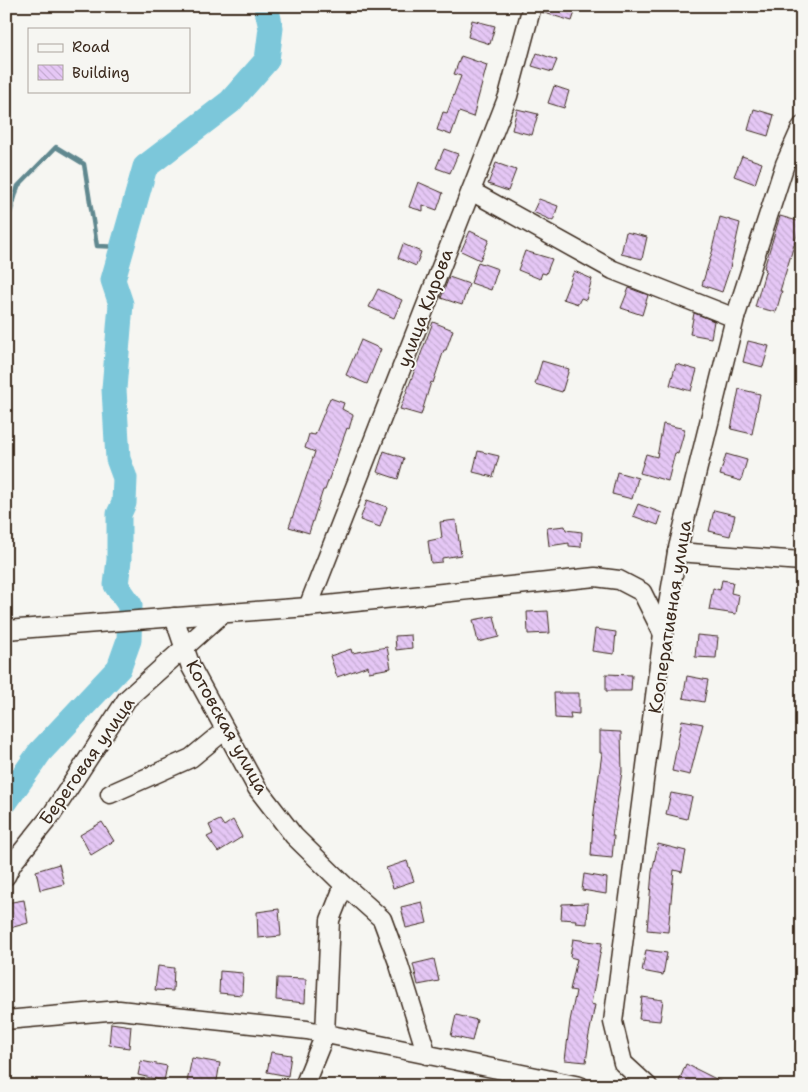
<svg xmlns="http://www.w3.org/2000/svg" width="808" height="1092" font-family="'Shantell Sans',sans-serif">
<defs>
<pattern id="building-back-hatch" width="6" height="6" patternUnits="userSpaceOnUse" patternTransform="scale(1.25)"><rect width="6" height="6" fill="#e5c7f5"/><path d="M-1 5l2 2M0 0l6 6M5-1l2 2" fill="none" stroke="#c5abd2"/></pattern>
</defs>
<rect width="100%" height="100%" fill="#f6f6f2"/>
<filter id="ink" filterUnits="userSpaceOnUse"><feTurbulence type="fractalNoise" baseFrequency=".02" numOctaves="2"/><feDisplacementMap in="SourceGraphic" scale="10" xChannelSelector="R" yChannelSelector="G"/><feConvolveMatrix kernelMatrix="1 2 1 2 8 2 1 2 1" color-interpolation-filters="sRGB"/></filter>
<g filter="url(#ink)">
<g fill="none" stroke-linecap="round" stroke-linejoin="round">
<!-- stream -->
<polyline stroke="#61888f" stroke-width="4.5" points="6,219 9,217 18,186 56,147 84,164 97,246 123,247"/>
<!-- river -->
<polyline stroke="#7bc7da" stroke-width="25" points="6,801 40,752 119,668 129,640 130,605 116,585 119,560 119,514 124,503 125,478 118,459 114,389 121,304 113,280 145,167 230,102 267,60 271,28 266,6"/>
</g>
<!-- building -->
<g fill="url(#building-back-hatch)" stroke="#3b2a1e">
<polygon points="542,6 577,6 572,21 541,12"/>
<polygon points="472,20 495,26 490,44 468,37"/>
<polygon points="537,53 557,60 552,72 532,66"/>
<polygon points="461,56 487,65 473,117 459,112 451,135 437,130 443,112 447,113 461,76 454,74"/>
<polygon points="554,86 569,91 564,108 548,103"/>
<polygon points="517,109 538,114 532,135 512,130"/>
<polygon points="754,109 774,115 768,136 748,130"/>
<polygon points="444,149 458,154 450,173 436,168"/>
<polygon points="742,156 762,163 755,184 734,176"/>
<polygon points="496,163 516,170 508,191 488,184"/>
<polygon points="418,182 443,193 437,210 423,205 423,211 409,207"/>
<polygon points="539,199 558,206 553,221 533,212"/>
<polygon points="780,216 801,222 780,291 782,291 776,312 755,307 766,269 764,268"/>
<polygon points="720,217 740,223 730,268 722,292 702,285 713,249 712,249"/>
<polygon points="470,231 489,240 480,260 461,251"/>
<polygon points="626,232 647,237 642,259 621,254"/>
<polygon points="403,244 421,252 416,266 398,258"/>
<polygon points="525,251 552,259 546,274 542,273 540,279 518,270"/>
<polygon points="478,262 498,269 491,290 471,283"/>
<polygon points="574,271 592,279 586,300 581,298 578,304 563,299"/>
<polygon points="449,277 469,284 462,305 441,298"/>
<polygon points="629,288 648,295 642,315 621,308"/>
<polygon points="378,289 402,300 394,318 369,307"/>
<polygon points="694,313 714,321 711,338 690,334"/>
<polygon points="433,322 453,330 446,350 444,350 433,383 431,382 421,415 400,409"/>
<polygon points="361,340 381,349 367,384 346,375"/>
<polygon points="748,341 769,346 763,367 743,362"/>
<polygon points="542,361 569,369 562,392 535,384"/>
<polygon points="676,364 697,370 691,391 670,385"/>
<polygon points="739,389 760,394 752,434 731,429"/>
<polygon points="330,398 344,403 342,409 353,415 349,429 347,428 325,490 323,490 309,533 289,527 315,452 305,448 309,434 315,435"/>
<polygon points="663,424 685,429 678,454 675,453 668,481 640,473 646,454 657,457"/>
<polygon points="384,451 404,458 398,479 377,472"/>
<polygon points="478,451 499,456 493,477 473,472"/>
<polygon points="726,454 747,460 741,481 720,475"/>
<polygon points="617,472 638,478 632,499 612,494"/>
<polygon points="367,500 387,507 380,527 360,520"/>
<polygon points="638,504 662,513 658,525 633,516"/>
<polygon points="714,510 735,515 730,536 709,531"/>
<polygon points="456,520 461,555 442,558 442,562 431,563 428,541 442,538 440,522"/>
<polygon points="565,526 566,530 582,532 581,547 569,546 569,543 549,546 547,528"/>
<polygon points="722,580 733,582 731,593 739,595 736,614 709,610 713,588 720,590"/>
<polygon points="548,611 550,633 528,634 527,612"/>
<polygon points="494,616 499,637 478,642 473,620"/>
<polygon points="595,629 616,632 614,654 592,651"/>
<polygon points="411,635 412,648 396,650 395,636"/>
<polygon points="697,635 718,637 716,658 695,657"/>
<polygon points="387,647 391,668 369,672 368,666 337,677 330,656 351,649 352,653"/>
<polygon points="606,674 632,675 631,691 606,691"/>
<polygon points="687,676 708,680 704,702 683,698"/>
<polygon points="554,693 579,693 579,714 570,713 571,719 555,718"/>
<polygon points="682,720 703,724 690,775 672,771"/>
<polygon points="600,731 621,732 622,772 612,836 614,836 612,858 591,856 593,820 602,753 600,753"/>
<polygon points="671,793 692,797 687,819 666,814"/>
<polygon points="220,820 224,826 233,820 242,837 218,852 207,837 213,834 209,825"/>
<polygon points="102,822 114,841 91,855 80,835"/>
<polygon points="658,844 686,851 682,872 674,870 668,932 647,930 652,872"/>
<polygon points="407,861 414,881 393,888 386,868"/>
<polygon points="59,864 64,884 40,890 36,871"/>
<polygon points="584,874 607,878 606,894 582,890"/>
<polygon points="24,900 28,923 10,928 6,903"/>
<polygon points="422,902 427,923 406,928 401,907"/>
<polygon points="588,903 587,924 575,923 576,920 561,919 562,904"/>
<polygon points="279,909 281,936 258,938 257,912"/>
<polygon points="573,939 602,943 591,1004 595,1005 588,1040 589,1041 586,1062 565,1060 570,1021 576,991 570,990 577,959 570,957"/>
<polygon points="646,950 667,953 663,975 642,971"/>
<polygon points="434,959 439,981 418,985 413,964"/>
<polygon points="158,966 174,968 173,991 155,990"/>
<polygon points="220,971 243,973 242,995 219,993"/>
<polygon points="277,978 306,979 305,1003 276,1000"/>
<polygon points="642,997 663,1000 660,1021 639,1019"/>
<polygon points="456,1015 477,1020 472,1041 451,1036"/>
<polygon points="111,1023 131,1026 129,1048 109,1045"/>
<polygon points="271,1052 291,1055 288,1076 267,1072"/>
<polygon points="192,1058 220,1063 216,1086 187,1082"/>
<polygon points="141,1061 167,1066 164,1081 138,1075"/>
<polygon points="686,1064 730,1086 690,1086 679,1081"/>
</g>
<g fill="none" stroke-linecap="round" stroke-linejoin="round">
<defs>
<g id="minor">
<polyline points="471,191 613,270 735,318"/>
<polyline points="677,552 802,561"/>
<polyline points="308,607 508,96 532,6"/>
<polyline points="174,617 191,667 257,788 294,836 344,885 382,919 399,965 427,1055"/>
<polyline points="6,630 308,607 595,577 619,580 642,592 663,634"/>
<polyline points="110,794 191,758 225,730"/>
<polyline points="6,876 12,864 52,814 127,699 222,614"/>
<polyline points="6,1020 119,1010 307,1030 580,1086"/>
<polyline points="304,1086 325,1034 330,920 344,885"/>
<polyline points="648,1086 623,1063 613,1022 663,634 677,552 735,318 785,164 802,126"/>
</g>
</defs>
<!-- minor casing -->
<use href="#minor" stroke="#3b2a1e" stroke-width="21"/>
<!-- minor -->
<use href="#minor" stroke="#f6f6f2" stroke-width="18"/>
</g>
</g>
<g text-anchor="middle" stroke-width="4" stroke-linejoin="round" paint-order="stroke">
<!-- street labels -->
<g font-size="18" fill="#3b2a1e" stroke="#f6f6f2">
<text transform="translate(425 308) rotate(-69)" y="6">улица Кирова</text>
<text transform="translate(670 617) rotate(-81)" y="6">Кооперативная улица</text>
<text transform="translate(227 727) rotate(61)" y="6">Котовская улица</text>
<text transform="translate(87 761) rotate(-55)" y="6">Береговая улица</text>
</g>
</g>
<!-- margin -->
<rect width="808" height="1092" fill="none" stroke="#f6f6f2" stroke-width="25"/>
<rect x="12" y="12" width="783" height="1067" fill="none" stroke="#3b2a1e" stroke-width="2" filter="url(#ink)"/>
<!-- legend -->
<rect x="28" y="28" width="162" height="65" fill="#f6f6f2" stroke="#aba49d"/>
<rect x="38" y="44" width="25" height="8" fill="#f6f6f2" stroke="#aba49d"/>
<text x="72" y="52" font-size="15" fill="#3b2a1e">Road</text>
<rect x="38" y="65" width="25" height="15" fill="url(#building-back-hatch)" stroke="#aba49d"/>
<text x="72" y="78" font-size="15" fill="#3b2a1e">Building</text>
</svg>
